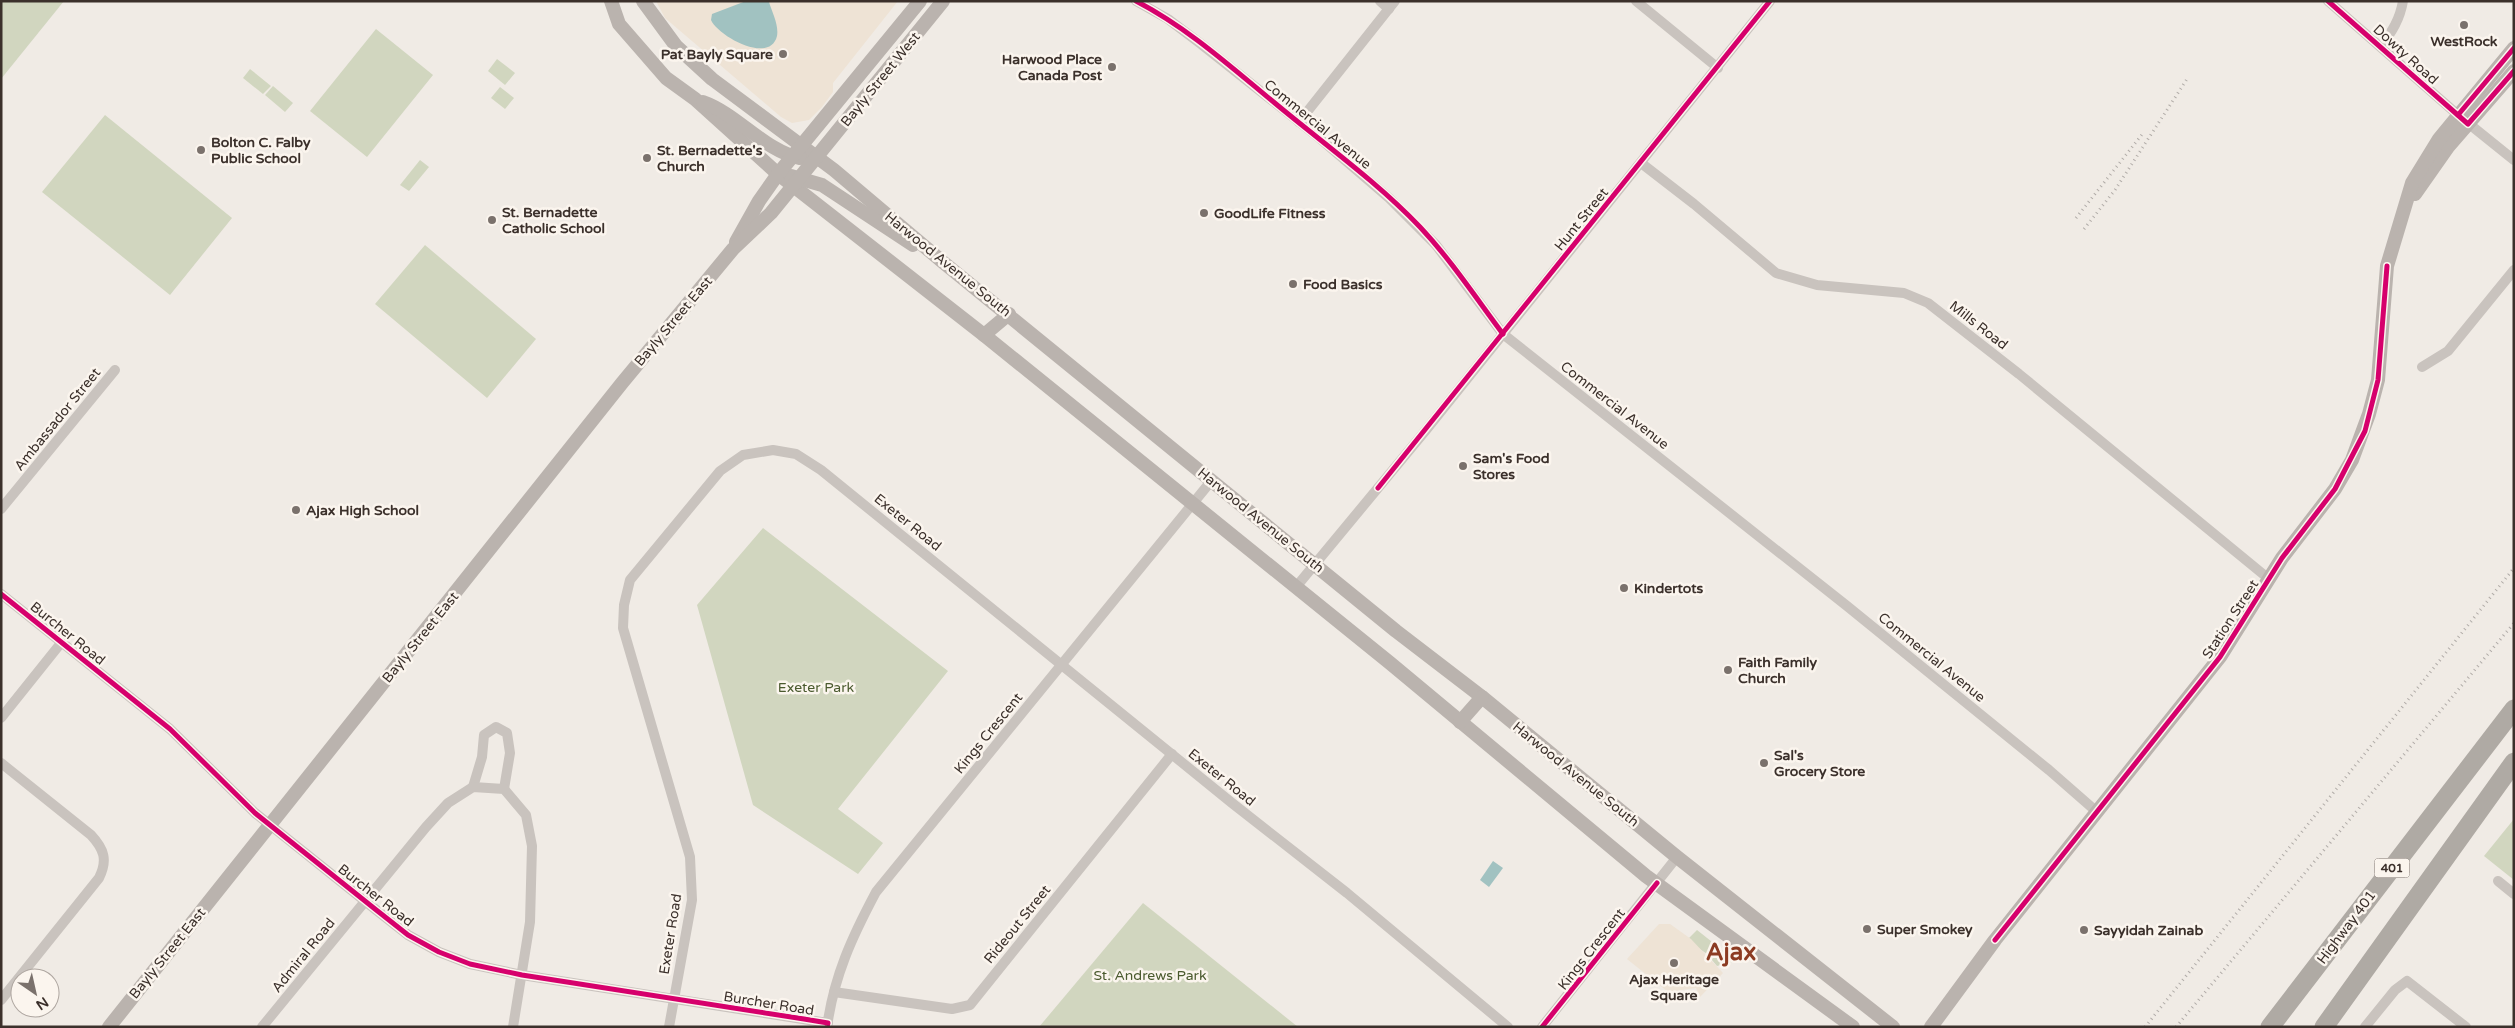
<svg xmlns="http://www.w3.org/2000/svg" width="2515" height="1028" font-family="'Varela Round',sans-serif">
<rect width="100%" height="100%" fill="#f0ebe5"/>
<!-- green -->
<g fill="#d1d6bf">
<polygon points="1,1 64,1 1,79"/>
<polygon points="376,29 433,75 367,157 310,111"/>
<polygon points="497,59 515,73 505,85 488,71"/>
<polygon points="250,69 271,86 263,94 243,78"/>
<polygon points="273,86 293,103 285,112 265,95"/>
<polygon points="500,87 514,98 505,109 491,98"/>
<polygon points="105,115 232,218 170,295 42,192"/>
<polygon points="420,160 429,167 409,191 400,185"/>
<polygon points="425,245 536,339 487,398 375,304"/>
<polygon points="763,528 948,671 838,809 883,843 858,874 753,805 697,605"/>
<polygon points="2514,819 2514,880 2484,856"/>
<polygon points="1143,903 1298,1027 1039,1027"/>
<polygon points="1697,930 1736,961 1717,966 1707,954 1687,940"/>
</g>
<!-- plaza -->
<g fill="#eee3d5">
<polygon points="656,1 898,1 833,83 833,92 822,107 809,120 792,123 781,117 665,18"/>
<polygon points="1659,924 1670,924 1691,939 1723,973 1700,997 1696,988 1682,990 1680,994 1682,1003 1627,959"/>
</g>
<!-- water -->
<g fill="#a1c2c1">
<path d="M746 1 769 2C772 12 779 25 777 36 770 65 718 36 711 20L712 14Z"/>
<polygon points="1493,861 1503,868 1489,887 1480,880"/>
</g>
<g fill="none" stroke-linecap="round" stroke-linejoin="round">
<!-- street -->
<g stroke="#c9c3be" stroke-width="10">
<polyline points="1136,1 1168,19 1201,44 1317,136 1389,198 1436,245 1503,334 1847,606 2049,770 2097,812"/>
<polyline points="1380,1 1389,9"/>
<polyline points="1636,1 1718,68"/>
<polyline points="2328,1 2458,115 2514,160"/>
<path d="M2381 46C2392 32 2400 19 2403 1"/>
<polyline points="1299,122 1395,1"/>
<polyline points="1641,163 1694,204 1776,273 1817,285 1904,293 1928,303 2019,374 2269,579"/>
<polyline points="2422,367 2448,351 2514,270"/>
<polyline points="1,509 115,370"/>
<polyline points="1296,587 1426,430 1770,1"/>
<polyline points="1,594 170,729 255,813 375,909 408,935 439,952 470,964 522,975 828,1023"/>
<polyline points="1,718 61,643"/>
<path d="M1 763 91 835C104 849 108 860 99 878L1 1000"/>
<polyline points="473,787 482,757 484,735 496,727 507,733 510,753 504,789"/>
<polyline points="2498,881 2514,894"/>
<polyline points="834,992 952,1009 970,1005 1172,754"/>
<polyline points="262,1027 426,827 448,803 473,787 504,789 526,815 532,846 530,922 513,1027"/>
<polyline points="669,1027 692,900 690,857 623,628 624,605 630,580 720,471 743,455 773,450 796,454 821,470 1232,803 1347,893 1508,1027"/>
<path d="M827 1027C834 976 852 937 876 892L1212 480"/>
<polyline points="1542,1027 1677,857"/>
<polyline points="2365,1027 2395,990 2407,981 2466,1027"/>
</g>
<!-- secondary -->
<g stroke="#bab3ae" stroke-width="14">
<polyline points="611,1 619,24 666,78 695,99 778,174 984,335 1390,663 1646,876 1853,1027"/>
<polyline points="643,1 676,46 712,79 834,170 944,263 1396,631 1482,697 1677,857 1893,1027"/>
<path d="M703 102C737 114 766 152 800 158"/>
<polyline points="791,176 822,185 913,245"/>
<polyline points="2415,194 2448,147 2514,71"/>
<polyline points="736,242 759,201 778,174 920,1"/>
<polyline points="984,335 1009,314"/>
<polyline points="1460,722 1482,697"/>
<polyline points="109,1027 622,383 733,249 771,213 943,1"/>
<polyline points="1931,1027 1995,940 2220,657 2282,558 2335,489 2352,460 2369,414 2378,380 2387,266 2412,183 2439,139 2514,48"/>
</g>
<!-- highway -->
<g stroke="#afaaa4" stroke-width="19">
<polyline points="2270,1027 2514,709"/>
<polyline points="2324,1027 2514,762"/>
</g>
<!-- rail -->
<g stroke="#b1aca8" stroke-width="3" stroke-dasharray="1 4" stroke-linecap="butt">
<polyline points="2076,218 2144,132"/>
<polyline points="2084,229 2115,190 2187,79"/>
<polyline points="2145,1027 2514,568"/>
<polyline points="2176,1027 2514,623"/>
</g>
<defs>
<g id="cycleway">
<path d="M1136 1C1188 28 1231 67 1276 104 1324 144 1376 181 1420 227 1451 260 1476 298 1503 334"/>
<polyline points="2328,1 2468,124 2514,71"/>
<polyline points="2458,115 2514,48"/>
<polyline points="1378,488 1770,1"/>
<polyline points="1,594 170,729 255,813 375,909 408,935 439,952 470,964 522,975 804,1019 828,1023 827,1027"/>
<polyline points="1995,940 2220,657 2282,558 2335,489 2365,431 2378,380 2387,266"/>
<polyline points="1542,1027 1657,883"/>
</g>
</defs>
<!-- cycleway casing -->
<use href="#cycleway" stroke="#fbf5ee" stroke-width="8"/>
<!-- cycleway -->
<use href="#cycleway" stroke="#d6006c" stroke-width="5"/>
</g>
<!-- markers -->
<g fill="#7a716c" stroke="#fbf5ee" stroke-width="2">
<circle cx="2464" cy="25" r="5"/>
<circle cx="783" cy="54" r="5"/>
<circle cx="1112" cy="67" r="5"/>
<circle cx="201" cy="150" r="5"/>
<circle cx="647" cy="158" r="5"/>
<circle cx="1204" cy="213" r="5"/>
<circle cx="492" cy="220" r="5"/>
<circle cx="1293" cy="284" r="5"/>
<circle cx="1463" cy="466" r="5"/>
<circle cx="296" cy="510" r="5"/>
<circle cx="1624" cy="588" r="5"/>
<circle cx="1728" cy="670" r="5"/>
<circle cx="1764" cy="763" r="5"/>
<circle cx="1867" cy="929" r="5"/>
<circle cx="2084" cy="930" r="5"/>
<circle cx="1674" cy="963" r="5"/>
</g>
<g text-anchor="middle" stroke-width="5" stroke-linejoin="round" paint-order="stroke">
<!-- shield labels -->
<rect fill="#fbf5ee" stroke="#756b66" stroke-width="1" x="2374.5" y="858.5" width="35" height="19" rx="4"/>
<g font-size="12" font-weight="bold" fill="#3b302b">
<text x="2392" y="872">401</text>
</g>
<!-- poi labels -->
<g font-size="14" font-weight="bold" fill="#3b302b" stroke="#fbf5ee" text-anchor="start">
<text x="2464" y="46" text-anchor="middle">WestRock</text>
<text x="773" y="59" text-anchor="end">Pat Bayly Square</text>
<text x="1102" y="64" text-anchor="end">Harwood Place<tspan x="1102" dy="16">Canada Post</tspan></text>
<text x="211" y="147">Bolton C. Falby<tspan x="211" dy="16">Public School</tspan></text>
<text x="657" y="155">St. Bernadette's<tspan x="657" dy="16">Church</tspan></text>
<text x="502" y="217">St. Bernadette<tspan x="502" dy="16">Catholic School</tspan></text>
<text x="1214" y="218">GoodLife Fitness</text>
<text x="1303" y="289">Food Basics</text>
<text x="1473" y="463">Sam's Food<tspan x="1473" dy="16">Stores</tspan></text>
<text x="306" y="515">Ajax High School</text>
<text x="1634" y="593">Kindertots</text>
<text x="1738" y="667">Faith Family<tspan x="1738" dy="16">Church</tspan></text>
<text x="1774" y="760">Sal's<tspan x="1774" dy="16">Grocery Store</tspan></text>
<text x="1877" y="934">Super Smokey</text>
<text x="2094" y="935">Sayyidah Zainab</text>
<text x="1674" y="984" text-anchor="middle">Ajax Heritage<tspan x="1674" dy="16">Square</tspan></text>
</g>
<!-- street labels -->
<g font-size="14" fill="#3b302b" stroke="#fbf5ee">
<text transform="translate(2406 54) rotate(42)" y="5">Dowty Road</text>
<text transform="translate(880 79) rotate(-51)" y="5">Bayly Street West</text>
<text transform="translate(1318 124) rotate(39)" y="5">Commercial Avenue</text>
<text transform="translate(1581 219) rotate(-51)" y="5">Hunt Street</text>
<text transform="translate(948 264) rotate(39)" y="5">Harwood Avenue South</text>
<text transform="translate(673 321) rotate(-50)" y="5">Bayly Street East</text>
<text transform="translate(1979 325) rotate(38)" y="5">Mills Road</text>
<text transform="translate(1615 405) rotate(38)" y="5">Commercial Avenue</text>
<text transform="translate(57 419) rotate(-51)" y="5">Ambassador Street</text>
<text transform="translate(1261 520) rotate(39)" y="5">Harwood Avenue South</text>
<text transform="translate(908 522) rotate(39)" y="5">Exeter Road</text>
<text transform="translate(2230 619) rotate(-57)" y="5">Station Street</text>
<text transform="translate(68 633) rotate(39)" y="5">Burcher Road</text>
<text transform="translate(420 637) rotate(-51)" y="5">Bayly Street East</text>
<text transform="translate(1932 657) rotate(39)" y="5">Commercial Avenue</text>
<text transform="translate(988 733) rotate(-51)" y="5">Kings Crescent</text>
<text transform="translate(1576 774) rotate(39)" y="5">Harwood Avenue South</text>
<text transform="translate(1222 777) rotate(39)" y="5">Exeter Road</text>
<text transform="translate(376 895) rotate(38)" y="5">Burcher Road</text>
<text transform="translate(1017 924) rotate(-51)" y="5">Rideout Street</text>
<text transform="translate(2346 927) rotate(-53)" y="5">Highway 401</text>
<text transform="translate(670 934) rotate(-81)" y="5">Exeter Road</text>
<text transform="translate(1591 949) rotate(-52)" y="5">Kings Crescent</text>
<text transform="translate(167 953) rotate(-51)" y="5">Bayly Street East</text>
<text transform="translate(303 955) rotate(-51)" y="5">Admiral Road</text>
<text transform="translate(769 1003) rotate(9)" y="5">Burcher Road</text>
</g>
<!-- park labels -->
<g font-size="14" fill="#4a5a2e" stroke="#fbf5ee">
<text x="816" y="692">Exeter Park</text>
<text x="1150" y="980">St. Andrews Park</text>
</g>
<!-- town labels -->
<g font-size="24" font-weight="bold" fill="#8c3b22" stroke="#fbf5ee">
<text x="1731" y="960">Ajax</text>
</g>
</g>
<!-- border -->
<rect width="2515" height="1028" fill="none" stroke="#3b302b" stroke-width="5"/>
<!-- north arrow -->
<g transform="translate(35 993) rotate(146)"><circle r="24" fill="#fbf5ee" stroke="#aea6a0"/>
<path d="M0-4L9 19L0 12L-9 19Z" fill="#7a716c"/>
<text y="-8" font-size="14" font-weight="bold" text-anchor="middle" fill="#3b302b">N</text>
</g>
</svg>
